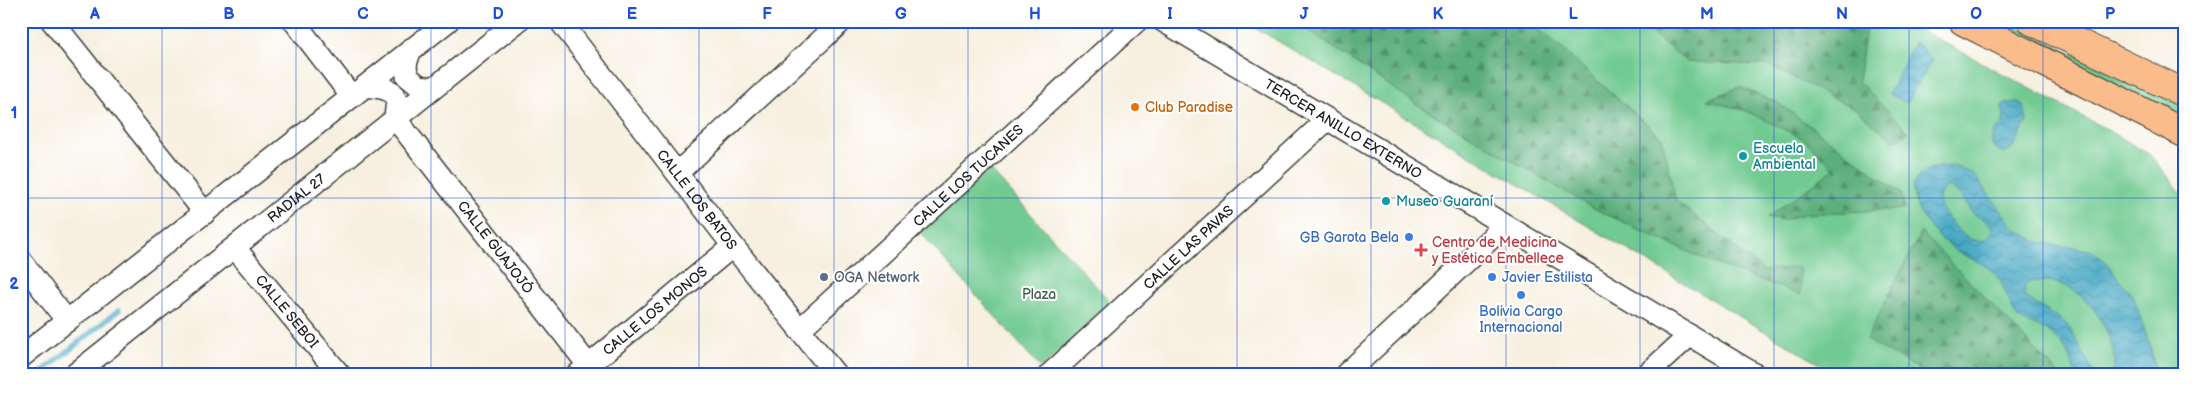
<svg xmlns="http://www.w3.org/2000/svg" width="2205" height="396" font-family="'Balsamiq Sans',sans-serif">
<defs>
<pattern id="forest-firs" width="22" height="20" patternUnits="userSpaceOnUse" patternTransform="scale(1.25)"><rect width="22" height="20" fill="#5cae7b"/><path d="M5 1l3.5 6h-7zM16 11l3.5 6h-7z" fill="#4b8d64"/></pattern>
<pattern id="water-waves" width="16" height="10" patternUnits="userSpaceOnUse" patternTransform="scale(1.25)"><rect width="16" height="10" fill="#44a7c4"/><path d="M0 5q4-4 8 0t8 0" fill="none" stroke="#38879e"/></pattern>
</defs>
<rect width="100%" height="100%" fill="#fff"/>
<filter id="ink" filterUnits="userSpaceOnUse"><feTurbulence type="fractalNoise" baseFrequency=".02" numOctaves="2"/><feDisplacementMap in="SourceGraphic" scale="10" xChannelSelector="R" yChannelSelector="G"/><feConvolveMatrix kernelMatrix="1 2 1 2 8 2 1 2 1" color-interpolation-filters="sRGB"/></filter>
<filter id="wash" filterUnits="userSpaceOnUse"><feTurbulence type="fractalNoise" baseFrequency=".0096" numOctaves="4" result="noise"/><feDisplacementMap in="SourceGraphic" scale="20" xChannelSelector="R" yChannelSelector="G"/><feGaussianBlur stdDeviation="1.12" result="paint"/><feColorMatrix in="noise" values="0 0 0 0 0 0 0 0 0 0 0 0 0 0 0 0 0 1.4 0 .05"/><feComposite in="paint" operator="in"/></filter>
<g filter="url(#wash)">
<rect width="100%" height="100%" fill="#f7f0e0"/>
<!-- green -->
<g fill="#71ca91" stroke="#467356">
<polygon points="1244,21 1904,21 2104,128 2150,155 2184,196 2184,375 1838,375"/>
<polygon points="1985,21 2004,21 2182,105 2184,121"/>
<polygon points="989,168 1113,305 1041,368 919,231"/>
</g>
<!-- forest -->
<g fill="url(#forest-firs)" stroke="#3c654c">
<polygon points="1294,21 1519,21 1545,34 1662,138 1676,201 1764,271 1799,267 1801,295 1708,261 1595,209 1424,109"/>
<polygon points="1638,21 1864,21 1867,23 1858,81 1909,132 1894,141 1856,109 1768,65 1687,62"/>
<polygon points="1739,87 1777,102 1901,193 1905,209 1803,214 1783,220 1768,217 1834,169 1804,139 1746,111 1707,100"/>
<polygon points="1921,232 2060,375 1930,375 1866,340"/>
</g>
<!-- water -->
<g fill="url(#water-waves)" stroke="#306270" fill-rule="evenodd">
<polygon points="1915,41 1932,59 1907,103 1889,94"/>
<path d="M2018 102 2024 106 2027 122C2018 133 2018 153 2001 152L1992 145V132L2003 124 2004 114 2002 108 2005 103Z"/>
<path d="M1954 166 1974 175 2015 229 2040 243 2090 250 2105 261 2134 298 2150 347 2157 375H2110C2117 367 2115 359 2113 349 2105 317 2079 281 2043 281 2035 281 2030 281 2025 286L2024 296C2037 307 2052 312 2064 322 2074 332 2079 347 2087 359L2092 371 2098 375H2077C2072 368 2071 360 2067 352 2057 333 2038 326 2018 319 2010 307 2006 289 1998 277 1988 264 1972 260 1959 252 1936 238 1912 212 1913 184 1925 166 1933 168 1954 166ZM1948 186C1962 192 1962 202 1972 212 1980 221 2003 222 1986 240 1980 241 1975 241 1970 239 1960 234 1939 210 1939 199 1939 193 1944 190 1948 186Z"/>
</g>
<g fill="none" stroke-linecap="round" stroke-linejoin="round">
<!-- stream -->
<polyline stroke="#44a7c4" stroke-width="5.5" points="38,375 119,310"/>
</g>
</g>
<g filter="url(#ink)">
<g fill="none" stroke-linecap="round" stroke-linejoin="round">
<defs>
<g id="minor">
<polyline points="52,21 205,213"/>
<polyline points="294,21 352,97"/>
<path id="s1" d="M560 21 733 246 836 375"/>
<path id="s2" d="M1163 21 1756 375"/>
<polyline points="411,49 406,64 407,76 419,86 433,88"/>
<path id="s3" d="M366 86 382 88 392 92 397 101 395 118 596 375"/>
<polyline points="677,173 842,21"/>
<path id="s4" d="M235 248 340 375"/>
<polyline points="21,261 67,321"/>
<path id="s5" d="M799 330 1137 21"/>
<polyline points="21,357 448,21"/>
<path id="s6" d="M74 375 518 21"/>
<path id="s7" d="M577 375 733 246"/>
<path id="s8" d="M1049 375 1327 120"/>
<polyline points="1345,375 1504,226"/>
<polyline points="1646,375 1689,336"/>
</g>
<g id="major">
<polyline points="1963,21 2184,133"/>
<polyline points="2032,21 2184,93"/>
</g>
</defs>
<!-- minor casing -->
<use href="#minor" stroke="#3d3c39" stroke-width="24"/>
<!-- major casing -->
<use href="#major" stroke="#3d3c39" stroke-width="30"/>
<!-- minor -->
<use href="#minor" stroke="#fff" stroke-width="21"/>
<!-- major -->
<use href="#major" stroke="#f9bc8a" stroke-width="28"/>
</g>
</g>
<!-- grid -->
<path fill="none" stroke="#1d4ed8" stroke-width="1" stroke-opacity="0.55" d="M162 21V375M296 21V375M431 21V375M565 21V375M699 21V375M834 21V375M968 21V375M1102 21V375M1237 21V375M1371 21V375M1506 21V375M1640 21V375M1774 21V375M1909 21V375M2043 21V375M21 198H2184"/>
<!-- markers -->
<circle fill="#e8710a" stroke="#fff" stroke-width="2" cx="1135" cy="107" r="5"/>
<g fill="#0f9aa8" stroke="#fff" stroke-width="2">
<circle cx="1743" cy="156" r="5"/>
<circle cx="1386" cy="201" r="5"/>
</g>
<g fill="#3f7fe0" stroke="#fff" stroke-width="2">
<circle cx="1409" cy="237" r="5"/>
<circle cx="1492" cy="277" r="5"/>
<circle cx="1521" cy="295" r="5"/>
</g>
<path fill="#e0444e" stroke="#fff" stroke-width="2" d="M1418.5 242.5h5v5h5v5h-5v5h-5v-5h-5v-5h5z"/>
<circle fill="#5c6f8a" stroke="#fff" stroke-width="2" cx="824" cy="277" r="5"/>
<g text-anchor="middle" stroke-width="4" stroke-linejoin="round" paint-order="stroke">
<!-- food labels -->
<g font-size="14" fill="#c56008" stroke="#fff" text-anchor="start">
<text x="1145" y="112">Club Paradise</text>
</g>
<!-- street labels -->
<g font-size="14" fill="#1c1c1c" stroke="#fff">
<text dy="5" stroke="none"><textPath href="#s2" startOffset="210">TERCER ANILLO EXTERNO</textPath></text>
<text dy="5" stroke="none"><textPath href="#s5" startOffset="229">CALLE LOS TUCANES</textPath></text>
<text dy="5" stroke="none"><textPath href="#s6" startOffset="284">RADIAL 27</textPath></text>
<text dy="5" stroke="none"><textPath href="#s1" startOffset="225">CALLE LOS BATOS</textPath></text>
<text dy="5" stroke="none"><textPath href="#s3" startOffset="218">CALLE GUAJOJÓ</textPath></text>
<text dy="5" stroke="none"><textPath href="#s8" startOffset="189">CALLE LAS PAVAS</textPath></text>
<text dy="5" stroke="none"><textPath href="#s7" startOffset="101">CALLE LOS MONOS</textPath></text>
<text dy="5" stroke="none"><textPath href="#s4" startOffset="82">CALLE SEBOI</textPath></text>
</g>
<!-- culture labels -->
<g font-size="14" fill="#0d838f" stroke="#fff" text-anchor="start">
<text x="1753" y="153">Escuela<tspan x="1753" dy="16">Ambiental</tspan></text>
<text x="1396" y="206">Museo Guaraní</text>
</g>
<!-- shop labels -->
<g font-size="14" fill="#366cbe" stroke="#fff" text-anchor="end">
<text x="1399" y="242">GB Garota Bela</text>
<text x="1502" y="282" text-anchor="start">Javier Estilista</text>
<text x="1521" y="316" text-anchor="middle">Bolivia Cargo<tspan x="1521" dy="16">Internacional</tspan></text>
</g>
<!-- health labels -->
<g font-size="14" fill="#be3a42" stroke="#fff" text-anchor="start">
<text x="1432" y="247">Centro de Medicina<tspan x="1432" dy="16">y Estética Embellece</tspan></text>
</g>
<!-- service labels -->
<g font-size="14" fill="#4e5e75" stroke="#fff" text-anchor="start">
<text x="834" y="282">OGA Network</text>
</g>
<!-- park labels -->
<g font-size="14" fill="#3e624b" stroke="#fff">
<text x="1039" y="299">Plaza</text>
</g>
</g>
<!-- margin -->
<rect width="2205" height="396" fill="none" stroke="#fff" stroke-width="55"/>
<rect x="28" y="28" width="2150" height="340" fill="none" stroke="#1d4ed8" stroke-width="2"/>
<g font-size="16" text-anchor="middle" font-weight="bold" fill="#1d4ed8">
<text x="95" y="19">A</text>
<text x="229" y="19">B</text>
<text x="363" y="19">C</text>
<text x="498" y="19">D</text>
<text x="632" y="19">E</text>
<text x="767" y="19">F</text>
<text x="901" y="19">G</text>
<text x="1035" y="19">H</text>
<text x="1170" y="19">I</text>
<text x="1304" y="19">J</text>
<text x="1438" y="19">K</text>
<text x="1573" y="19">L</text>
<text x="1707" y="19">M</text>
<text x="1842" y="19">N</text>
<text x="1976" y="19">O</text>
<text x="2110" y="19">P</text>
<text x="14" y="118">1</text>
<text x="14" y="289">2</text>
</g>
</svg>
